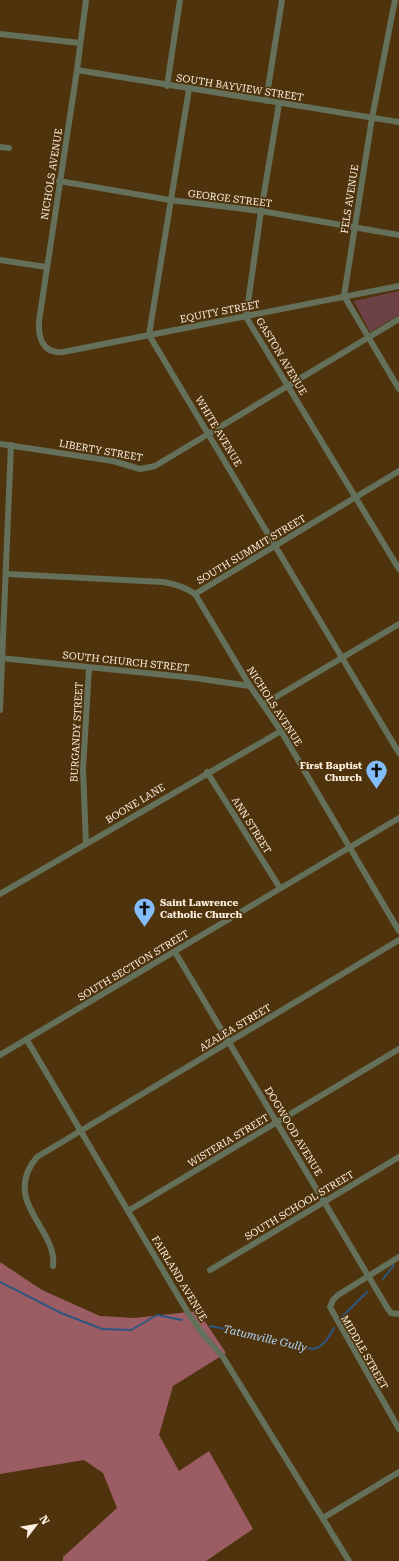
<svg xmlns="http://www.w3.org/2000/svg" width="399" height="1561" font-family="'Roboto Serif',serif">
<rect width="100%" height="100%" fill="#4e330c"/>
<!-- green -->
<polygon fill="#6c4247" points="399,291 399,315 370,332 354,301"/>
<!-- forest -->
<polygon fill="#9b5c64" points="0,1262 42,1290 100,1316 134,1318 198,1311 226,1353 173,1386 159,1435 179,1471 209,1451 253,1529 206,1561 63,1561 63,1557 117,1508 103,1473 84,1460 0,1474"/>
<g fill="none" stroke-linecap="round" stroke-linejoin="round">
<!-- stream -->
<g stroke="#2e5680" stroke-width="2">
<polyline points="383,1279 394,1265"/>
<polyline points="0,1282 61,1313 102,1329 131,1330 157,1315 182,1320"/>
<polyline points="340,1319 367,1292"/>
<path d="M210 1326 268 1337 312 1349C323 1348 329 1337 334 1328"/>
</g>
<!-- minor -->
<g stroke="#64705a" stroke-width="6">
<path d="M86 0 77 70 39 321C38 338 43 354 63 352L399 286"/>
<polyline points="395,0 372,118 344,296 399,389"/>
<polyline points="0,34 80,43"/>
<polyline points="77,70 399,122"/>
<polyline points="167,86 180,0"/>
<polyline points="189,89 149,335 399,753"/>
<polyline points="266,101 282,0"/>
<polyline points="279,104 261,211 246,317 399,569"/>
<polyline points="0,147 9,148"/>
<polyline points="59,181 170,200 261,211 399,235"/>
<polyline points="0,260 46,267"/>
<polyline points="0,444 113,461 140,469 155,466 399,319"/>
<path d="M7 574 163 582C176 584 185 587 195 594L250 686 281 731 399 931"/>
<polyline points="195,594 399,471"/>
<polyline points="0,658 195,678 250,686"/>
<polyline points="264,704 399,624"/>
<polyline points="0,710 11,445"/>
<polyline points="207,772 280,888"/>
<polyline points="86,844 83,769 89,668"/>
<polyline points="0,894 281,731"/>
<polyline points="175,952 388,1309 391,1313 399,1314"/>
<polyline points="27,1040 190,1316 205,1337 223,1357 349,1561"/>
<polyline points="0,1055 399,818"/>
<polyline points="128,1211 399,1049"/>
<polyline points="399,1257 338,1295 333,1300 330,1307 399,1429"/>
<path d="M53 1266C58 1229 0 1201 37 1157L399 940"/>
<polyline points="210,1270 399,1157"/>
<polyline points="323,1518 399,1472"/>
</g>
</g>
<!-- icons -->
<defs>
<symbol id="church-pin" viewBox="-11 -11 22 30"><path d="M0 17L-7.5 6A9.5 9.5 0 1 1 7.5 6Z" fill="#83bcfb" stroke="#4e330c"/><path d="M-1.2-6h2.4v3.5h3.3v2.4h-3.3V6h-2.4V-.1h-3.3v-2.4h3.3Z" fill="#111"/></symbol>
</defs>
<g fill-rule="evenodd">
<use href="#church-pin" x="364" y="758" width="25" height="34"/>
<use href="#church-pin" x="132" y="896" width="25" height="34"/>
</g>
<g text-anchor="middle" stroke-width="3.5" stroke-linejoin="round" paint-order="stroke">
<!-- street labels -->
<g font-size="10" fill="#fdefdf" stroke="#4e330c">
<text transform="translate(240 87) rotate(9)" y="4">SOUTH BAYVIEW STREET</text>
<text transform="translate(51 174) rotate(-81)" y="4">NICHOLS AVENUE</text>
<text transform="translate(230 198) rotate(7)" y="4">GEORGE STREET</text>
<text transform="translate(349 199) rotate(-81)" y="4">FELS AVENUE</text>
<text transform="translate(220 311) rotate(-11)" y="4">EQUITY STREET</text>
<text transform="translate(282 356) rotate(59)" y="4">GASTON AVENUE</text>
<text transform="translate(219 431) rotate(59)" y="4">WHITE AVENUE</text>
<text transform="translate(101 450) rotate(10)" y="4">LIBERTY STREET</text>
<text transform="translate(251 549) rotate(-31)" y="4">SOUTH SUMMIT STREET</text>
<text transform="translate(126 661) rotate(6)" y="4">SOUTH CHURCH STREET</text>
<text transform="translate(275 706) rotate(57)" y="4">NICHOLS AVENUE</text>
<text transform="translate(76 732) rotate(-87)" y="4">BURGANDY STREET</text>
<text transform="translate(135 803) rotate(-31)" y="4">BOONE LANE</text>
<text transform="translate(252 825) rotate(58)" y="4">ANN STREET</text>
<text transform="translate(133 965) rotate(-31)" y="4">SOUTH SECTION STREET</text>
<text transform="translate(235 1027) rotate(-31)" y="4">AZALEA STREET</text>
<text transform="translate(294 1131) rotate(59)" y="4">DOGWOOD AVENUE</text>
<text transform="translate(228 1140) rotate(-31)" y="4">WISTERIA STREET</text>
<text transform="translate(299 1205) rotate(-31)" y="4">SOUTH SCHOOL STREET</text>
<text transform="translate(180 1278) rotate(59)" y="4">FAIRLAND AVENUE</text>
<text transform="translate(365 1352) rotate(60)" y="4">MIDDLE STREET</text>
</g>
<!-- poi labels -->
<g font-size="10" font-weight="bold" fill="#fdefdf" stroke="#4e330c" text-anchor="end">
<text x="362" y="769">First Baptist<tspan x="362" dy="12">Church</tspan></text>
<text x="160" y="906" text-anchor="start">Saint Lawrence<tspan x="160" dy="12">Catholic Church</tspan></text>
</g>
<!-- water labels -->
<g font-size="11" font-style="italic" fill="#b3d7ff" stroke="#4e330c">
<text transform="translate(265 1338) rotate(13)" y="4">Tatumville Gully</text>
</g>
</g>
<!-- north arrow -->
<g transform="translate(36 1525) rotate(59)" stroke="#4e330c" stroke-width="3" paint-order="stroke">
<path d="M0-3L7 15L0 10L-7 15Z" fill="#fdefdf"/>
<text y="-6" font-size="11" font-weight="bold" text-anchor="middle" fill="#fdefdf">N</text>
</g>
</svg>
